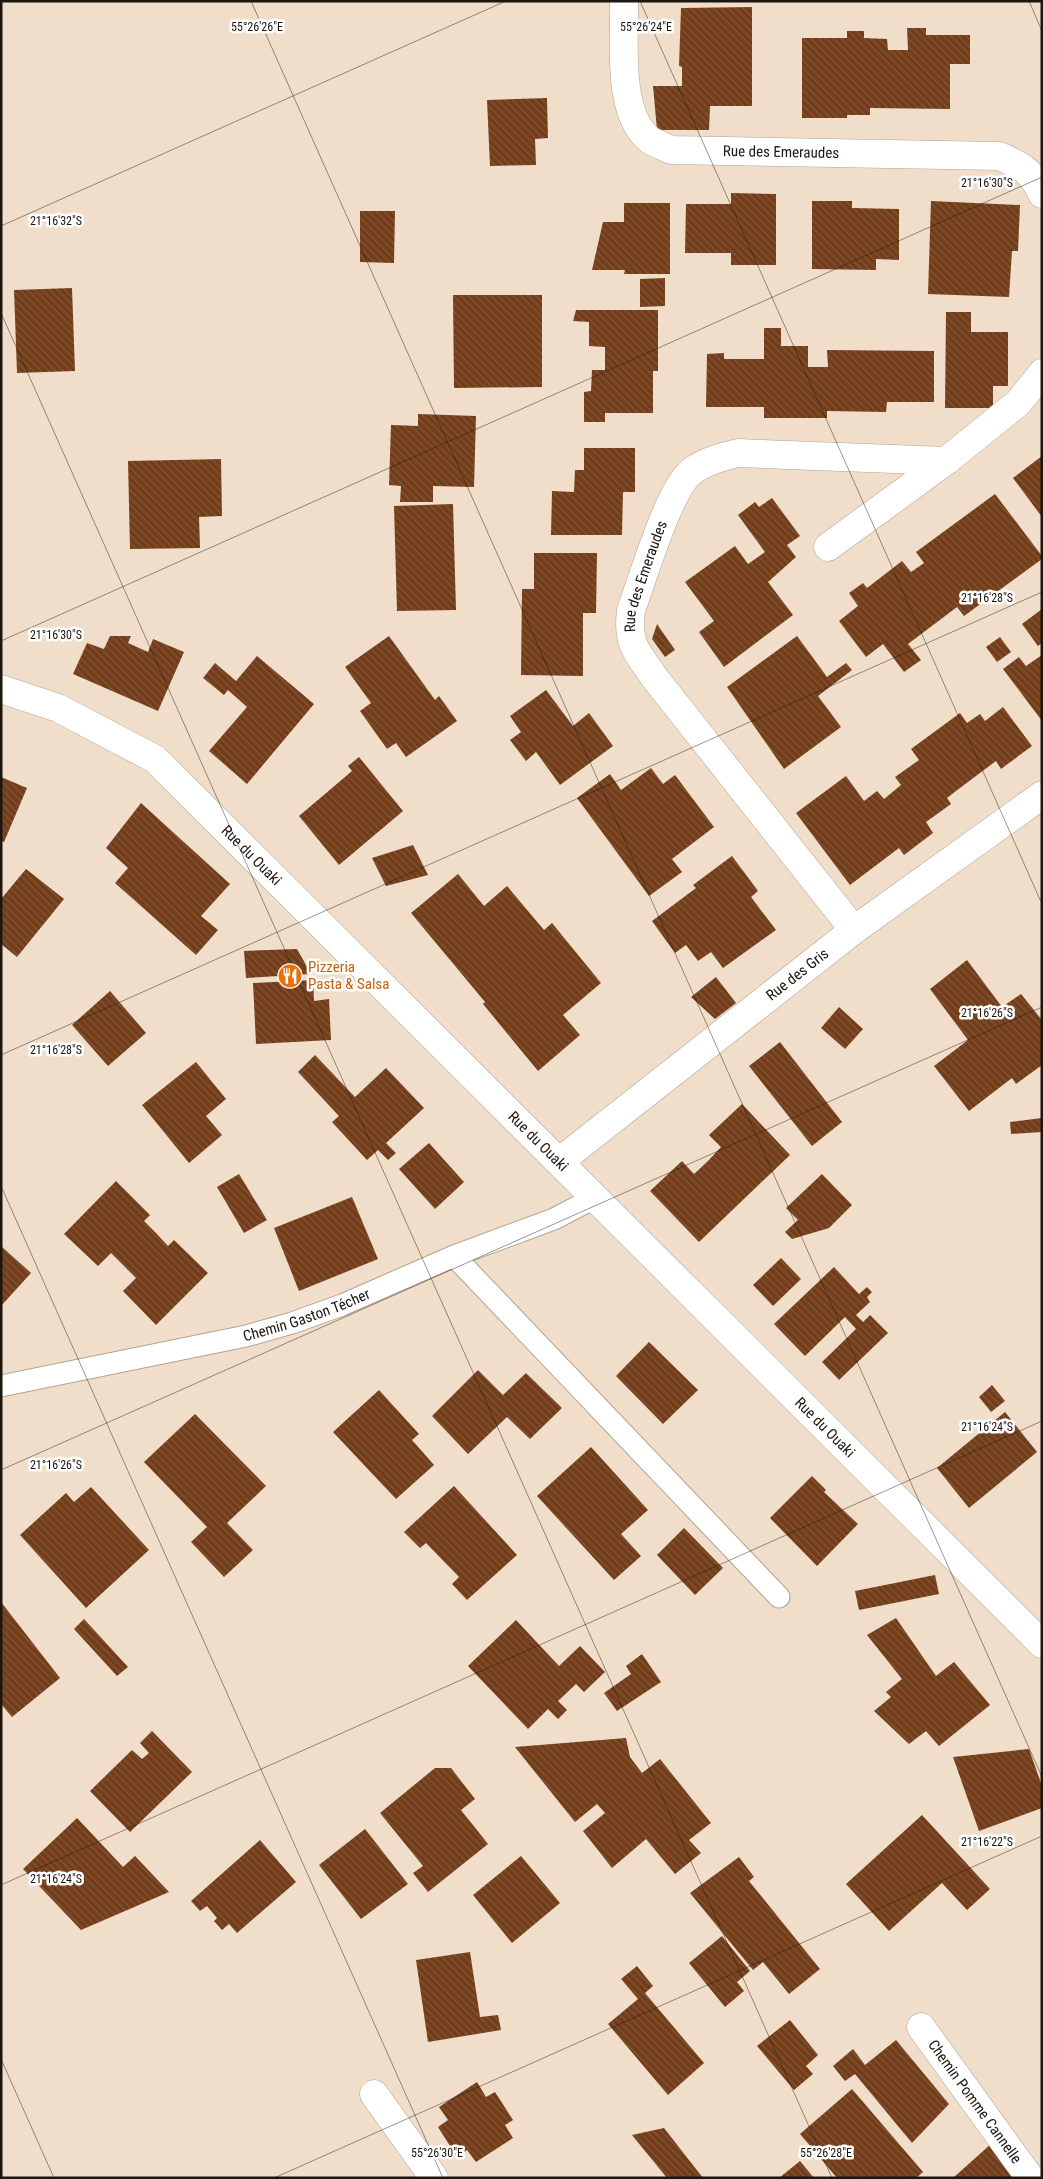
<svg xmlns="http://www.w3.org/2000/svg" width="1043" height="2179" font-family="'Roboto Condensed',sans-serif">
<defs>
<pattern id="building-back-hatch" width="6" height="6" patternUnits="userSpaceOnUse" patternTransform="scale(1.25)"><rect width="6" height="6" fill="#733d19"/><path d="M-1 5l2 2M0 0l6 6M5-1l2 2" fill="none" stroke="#815639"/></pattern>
</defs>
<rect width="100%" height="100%" fill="#f1deca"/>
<!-- building -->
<g fill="url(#building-back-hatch)">
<polygon points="752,7 752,106 710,106 709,130 657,130 653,86 682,86 682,67 679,66 681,8"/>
<polygon points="907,28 926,28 926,35 970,35 970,64 950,64 950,109 870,108 870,115 847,115 847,118 802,118 802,38 847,38 847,31 864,31 864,38 887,39 888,50 908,50"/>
<polygon points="547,98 548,138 535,139 536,165 490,166 487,100"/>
<polygon points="731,193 776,194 776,265 731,265 731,253 685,253 686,204 731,204"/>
<polygon points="812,201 852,201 852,208 899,209 899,260 876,259 876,270 812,269"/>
<polygon points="931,201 1020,205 1018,251 1012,251 1009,297 928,294"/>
<polygon points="624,203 670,203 670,274 624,274 625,270 592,270 603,222 624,222"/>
<polygon points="360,211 395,211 394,263 360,262"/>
<polygon points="665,278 665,306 640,307 640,279"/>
<polygon points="72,288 75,371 17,373 14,290"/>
<polygon points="453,295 542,295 542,387 454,388"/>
<polygon points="576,310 658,310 658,371 653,371 653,413 605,413 605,422 584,422 584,392 591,391 592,370 605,370 605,347 589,346 589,322 573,321"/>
<polygon points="946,312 971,312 971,332 1008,332 1008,386 993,386 993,408 945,408"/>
<polygon points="764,328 781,328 781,346 808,346 808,367 828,367 827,350 934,351 934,402 887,402 886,412 827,411 827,418 764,418 764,407 706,407 707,354 724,353 724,359 764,359"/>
<polygon points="418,414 476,416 474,487 433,486 433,502 400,502 401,486 389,485 391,425 418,426"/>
<polygon points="584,448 635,448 635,492 623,492 622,535 551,535 552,491 574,492 575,470 584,470"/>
<polygon points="1042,456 1042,517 1013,478"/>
<polygon points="221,459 222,516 199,517 200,548 130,549 128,461"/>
<polygon points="995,494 1042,556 1042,559 964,616 957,607 908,644 921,660 904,672 883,644 866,657 839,621 858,606 849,593 863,583 867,588 902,561 911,572 924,563 916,552"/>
<polygon points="772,498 800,536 787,545 796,557 768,582 793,615 724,667 699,632 714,621 685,582 735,546 748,564 765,552 738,515 755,502 759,507"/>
<polygon points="453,504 456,610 397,611 394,506"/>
<polygon points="534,553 597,553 596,613 583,613 583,676 521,675 522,589 534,589"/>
<polygon points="1042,609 1042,643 1038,646 1022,624"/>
<polygon points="657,624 675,650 665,657 652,639"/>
<polygon points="110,636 131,636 128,643 148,652 153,639 184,652 158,711 73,674 87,643 104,649"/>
<polygon points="389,636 435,700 439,696 457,721 406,757 396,743 387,749 360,711 371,703 345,667"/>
<polygon points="797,636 827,677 846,663 852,670 818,696 841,727 784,769 727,687"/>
<polygon points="1000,637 1011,652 997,662 986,647"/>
<polygon points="1042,655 1042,721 1003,669 1019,657 1026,666"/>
<polygon points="257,656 314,704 247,784 209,751 247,707 228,690 224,695 203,678 215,663 236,681"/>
<polygon points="546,690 573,726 589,713 613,746 560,785 536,752 526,761 510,740 521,732 510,716"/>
<polygon points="1003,707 1032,746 1001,769 996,761 956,791 947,798 951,804 926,822 933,833 904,855 899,848 850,885 796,813 846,776 864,801 877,791 884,799 901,785 895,777 919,760 911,749 960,713 967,723 980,714 985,721"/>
<polygon points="359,757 403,811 339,865 299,816 352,771 348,766"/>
<polygon points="651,768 663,784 675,775 714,827 672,859 682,872 649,896 577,798 610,774 621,790"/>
<polygon points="1,777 27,788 4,842 1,841"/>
<polygon points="141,803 230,884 201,916 218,930 196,955 115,883 128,868 106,848"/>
<polygon points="413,845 428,875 386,886 372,858"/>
<polygon points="732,856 758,891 751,897 776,930 723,968 711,952 698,961 686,945 675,953 652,921 696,888 693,885"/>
<polygon points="26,869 64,899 17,957 1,944 1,899"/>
<polygon points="458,874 484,906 507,886 544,930 552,923 601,983 563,1015 580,1035 538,1071 483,1004 485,1002 411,913"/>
<polygon points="297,949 311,974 246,978 244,951"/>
<polygon points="967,960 1002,1007 1021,994 1042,1020 1042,1065 1016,1084 1012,1078 969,1111 934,1066 968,1040 930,989"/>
<polygon points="716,977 736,1003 715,1019 691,997"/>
<polygon points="313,980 314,1001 329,999 331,1040 256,1044 253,983"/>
<polygon points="110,991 146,1033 108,1066 72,1025"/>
<polygon points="839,1007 863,1029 845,1049 821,1028"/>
<polygon points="780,1042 842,1122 812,1146 749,1066"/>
<polygon points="315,1055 355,1097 386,1068 424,1108 386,1143 396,1153 388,1160 378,1150 367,1160 332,1122 339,1116 298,1072"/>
<polygon points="196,1062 226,1099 206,1116 222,1135 189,1163 142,1105"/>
<polygon points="742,1104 790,1155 699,1242 650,1191 682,1161 694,1174 708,1161 721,1147 709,1135"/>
<polygon points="1042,1118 1042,1132 1011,1134 1010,1122"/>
<polygon points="429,1143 464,1182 435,1209 399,1169"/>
<polygon points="239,1174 267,1220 244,1233 217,1187"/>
<polygon points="822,1174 852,1205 829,1228 792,1239 785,1232 798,1220 786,1208"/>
<polygon points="116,1181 150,1215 144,1221 156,1233 168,1246 174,1240 208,1273 156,1325 123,1291 136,1278 111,1253 98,1266 64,1234"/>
<polygon points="352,1197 378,1259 299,1291 274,1228"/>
<polygon points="1,1246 31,1273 1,1306"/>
<polygon points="781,1258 801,1279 773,1306 753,1285"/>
<polygon points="834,1267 859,1294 867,1287 872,1292 867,1297 870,1302 856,1315 863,1322 870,1315 888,1333 839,1380 822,1362 856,1329 845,1317 805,1356 774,1324"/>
<polygon points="649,1342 698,1390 663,1424 616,1376"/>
<polygon points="478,1370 503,1395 526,1373 562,1408 530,1439 507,1417 468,1454 432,1416"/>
<polygon points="992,1385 1005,1401 991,1412 979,1397"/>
<polygon points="379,1390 419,1434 412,1440 434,1465 396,1499 333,1432"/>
<polygon points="1005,1412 1037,1452 969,1508 937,1468"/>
<polygon points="195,1414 266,1486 227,1523 253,1550 224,1577 191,1542 207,1527 144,1462"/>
<polygon points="591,1447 648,1510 621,1534 641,1556 614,1580 537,1496"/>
<polygon points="812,1476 826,1490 824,1492 858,1524 817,1566 770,1518"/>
<polygon points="454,1486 517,1555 467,1600 452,1584 459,1577 426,1543 420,1548 404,1532"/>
<polygon points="91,1487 149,1550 86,1608 20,1535 66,1493 74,1502"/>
<polygon points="684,1528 723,1568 695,1595 657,1555"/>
<polygon points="935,1575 939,1594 859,1610 855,1591"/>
<polygon points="1,1602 60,1678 12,1717 1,1704"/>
<polygon points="896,1618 936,1676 954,1662 990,1705 939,1746 926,1731 909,1744 874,1711 891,1697 886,1692 902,1679 867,1635"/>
<polygon points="84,1619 128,1667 117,1676 74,1629"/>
<polygon points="516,1620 559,1666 580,1646 605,1672 584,1692 576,1684 558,1701 567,1710 558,1719 548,1709 528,1729 468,1666"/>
<polygon points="642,1654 661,1682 617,1711 604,1693 631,1674 626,1666"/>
<polygon points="152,1731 192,1772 130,1832 90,1791 132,1750 142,1759 149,1753 140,1743"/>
<polygon points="626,1738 630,1757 642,1773 660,1759 711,1823 689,1840 701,1853 675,1874 646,1839 612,1868 583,1831 605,1813 597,1804 575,1822 515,1747"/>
<polygon points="1029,1749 1042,1786 1042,1808 979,1831 953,1757"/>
<polygon points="435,1768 451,1768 475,1799 461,1810 488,1844 428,1892 413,1873 423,1866 380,1813"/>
<polygon points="922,1815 990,1889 967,1910 942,1883 889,1931 846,1884"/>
<polygon points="77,1818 123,1867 135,1856 169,1892 81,1930 23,1869"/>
<polygon points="365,1829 408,1884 361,1919 319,1865"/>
<polygon points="260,1840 296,1882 237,1933 229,1924 222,1930 214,1921 217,1918 207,1906 200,1911 191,1901"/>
<polygon points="521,1856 560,1903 512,1943 473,1895"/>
<polygon points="739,1857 754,1877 749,1881 820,1969 789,1994 763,1962 753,1970 690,1893"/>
<polygon points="722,1936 750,1971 737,1982 744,1991 725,2007 689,1963"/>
<polygon points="470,1952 480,2017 498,2015 501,2030 428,2042 416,1960"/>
<polygon points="637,1966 653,1986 645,1993 704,2063 668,2095 608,2024 638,1999 621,1979"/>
<polygon points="790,2020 818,2055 806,2066 813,2074 794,2090 757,2046"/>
<polygon points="896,2040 949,2104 912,2143 855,2074 845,2081 833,2066 853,2049 865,2065"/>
<polygon points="477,2082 486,2097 495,2092 513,2120 505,2125 513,2138 476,2162 467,2150 457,2157 438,2127 448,2120 439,2107"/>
<polygon points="852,2089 923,2172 916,2178 837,2178 800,2134"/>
<polygon points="664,2128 703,2178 667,2178 632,2135"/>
<polygon points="992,2143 1017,2178 953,2178"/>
<polygon points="800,2161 814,2178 779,2178"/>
</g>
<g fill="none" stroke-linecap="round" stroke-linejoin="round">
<defs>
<g id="service">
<polyline points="454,1256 779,1597"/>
<path id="s1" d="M1 1386 246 1336 292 1323 342 1305 454 1256 554 1219 596 1197"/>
</g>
<g id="minor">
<path id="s2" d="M624 1C625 41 616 113 650 140 656 144 665 147 671 150L999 156C1021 165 1032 171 1042 194"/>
<polyline points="828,547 946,461 1018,403 1042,373"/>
<path id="s3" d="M854 930 654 677C636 650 627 645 631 610 643 579 668 490 692 471 706 461 722 457 738 453L946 461"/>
<path id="s4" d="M560 1161 854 930 1042 795"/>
<path id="s5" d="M921 2027 1030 2178"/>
<polyline points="374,2094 434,2178"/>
</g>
<g id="tertiary">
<path id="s6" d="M1 689 58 708 155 759 1042 1644"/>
</g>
</defs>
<!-- service casing -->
<use href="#service" stroke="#b4a28f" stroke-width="23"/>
<!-- minor casing -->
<use href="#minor" stroke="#b4a28f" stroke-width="29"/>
<!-- tertiary casing -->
<use href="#tertiary" stroke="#b4a28f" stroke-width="29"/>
<!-- service -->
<use href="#service" stroke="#fff" stroke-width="21"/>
<!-- minor -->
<use href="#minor" stroke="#fff" stroke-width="28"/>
<!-- tertiary -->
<use href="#tertiary" stroke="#fff" stroke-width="28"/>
</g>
<!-- ticks -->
<path fill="none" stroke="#1c160f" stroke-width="1" stroke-opacity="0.45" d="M251 1 1042 1777M640 1 1042 904M1029 1 1042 31M1 226 506 1M1 313 832 2178M1 641 1042 177M1 1055 1042 592M1 1186 443 2178M1 1470 1042 1007M1 1885 1042 1421M1 2059 54 2178M274 2178 1042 1836"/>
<!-- icons -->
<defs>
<symbol id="restaurant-disc" viewBox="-11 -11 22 22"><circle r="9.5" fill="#e8710a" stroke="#fff"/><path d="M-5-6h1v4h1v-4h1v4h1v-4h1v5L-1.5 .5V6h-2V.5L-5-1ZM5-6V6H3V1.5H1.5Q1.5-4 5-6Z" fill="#fff"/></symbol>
</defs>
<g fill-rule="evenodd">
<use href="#restaurant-disc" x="276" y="962" width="28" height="28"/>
</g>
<g text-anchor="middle" stroke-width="5" stroke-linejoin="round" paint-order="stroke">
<!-- street labels -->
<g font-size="15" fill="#1c160f" stroke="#fff">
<text dy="5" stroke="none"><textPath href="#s2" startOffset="279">Rue des Emeraudes</textPath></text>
<text dy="5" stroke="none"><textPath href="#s3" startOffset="432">Rue des Emeraudes</textPath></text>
<text dy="5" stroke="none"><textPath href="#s6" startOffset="306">Rue du Ouaki</textPath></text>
<text dy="5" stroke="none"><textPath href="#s4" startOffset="302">Rue des Gris</textPath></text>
<text dy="5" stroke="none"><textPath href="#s6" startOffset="711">Rue du Ouaki</textPath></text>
<text dy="5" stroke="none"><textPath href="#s1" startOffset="314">Chemin Gaston Técher</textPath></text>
<text dy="5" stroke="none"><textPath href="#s6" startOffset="1116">Rue du Ouaki</textPath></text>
<text dy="5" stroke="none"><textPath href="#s5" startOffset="92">Chemin Pomme Cannelle</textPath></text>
</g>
<!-- food labels -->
<g font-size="15" fill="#c56008" stroke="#fff" text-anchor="start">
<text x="308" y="972">Pizzeria<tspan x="308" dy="17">Pasta &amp; Salsa</tspan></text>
</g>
</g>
<g font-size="12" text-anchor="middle" fill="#1c160f" stroke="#fff" stroke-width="5" stroke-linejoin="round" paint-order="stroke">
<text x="257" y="31">55°26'26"E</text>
<text x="646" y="31">55°26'24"E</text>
<text x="987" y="187">21°16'30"S</text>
<text x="56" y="225">21°16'32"S</text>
<text x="987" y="602">21°16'28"S</text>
<text x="56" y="639">21°16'30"S</text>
<text x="987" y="1017">21°16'26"S</text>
<text x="56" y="1054">21°16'28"S</text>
<text x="987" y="1431">21°16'24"S</text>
<text x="56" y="1469">21°16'26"S</text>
<text x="987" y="1846">21°16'22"S</text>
<text x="56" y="1883">21°16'24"S</text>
<text x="437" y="2157">55°26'30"E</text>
<text x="826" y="2157">55°26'28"E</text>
</g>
<!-- border -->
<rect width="1043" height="2179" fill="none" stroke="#1c160f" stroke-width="5"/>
</svg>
